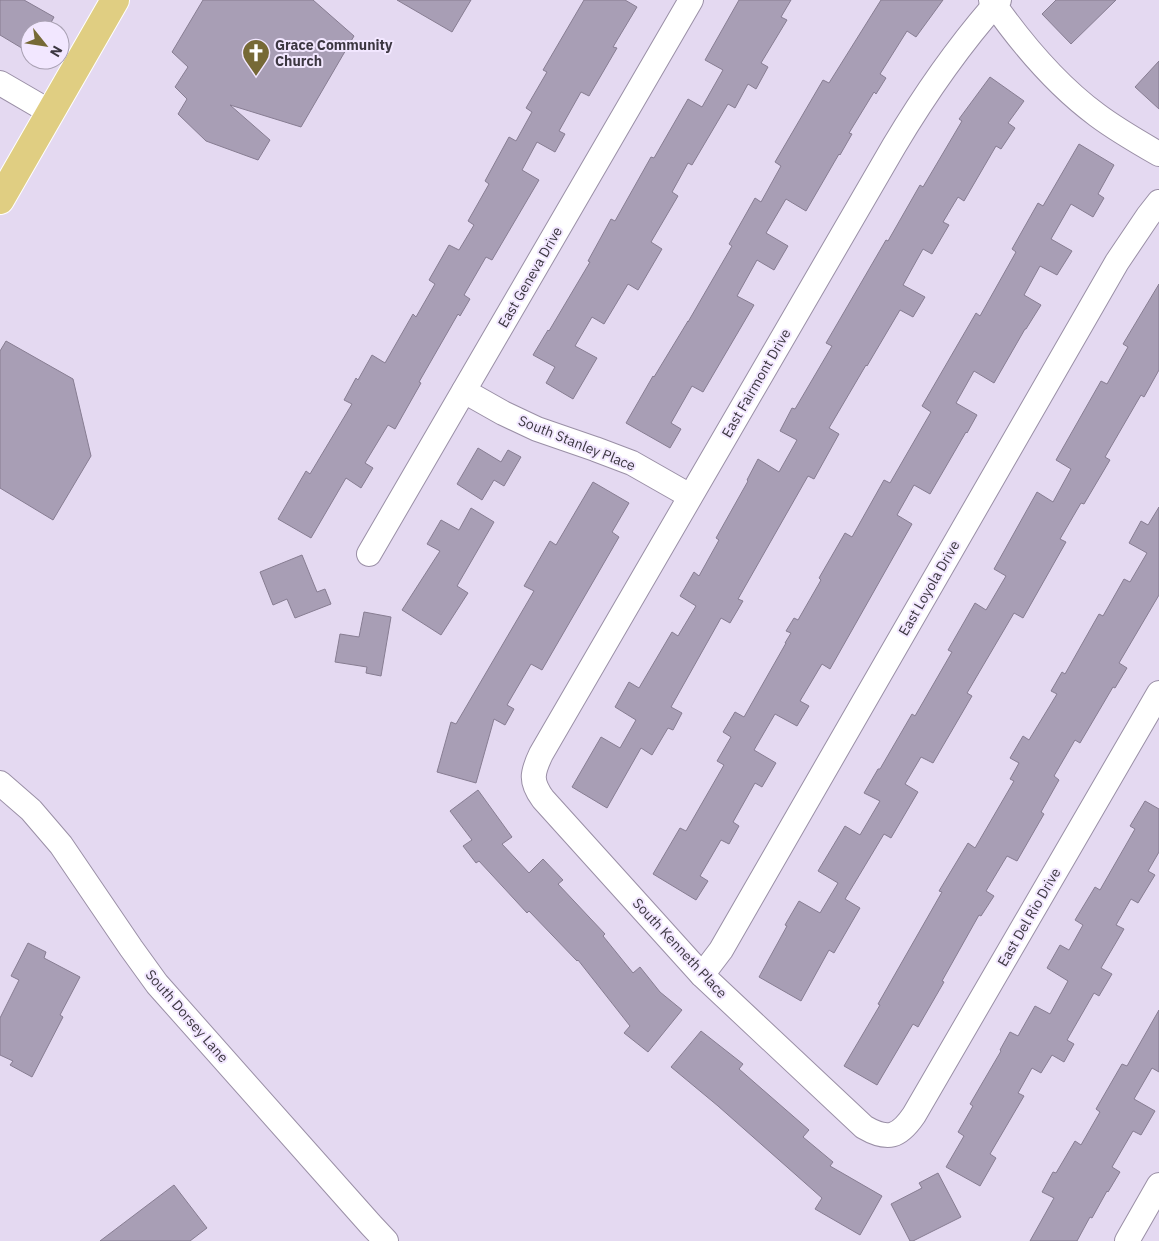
<svg xmlns="http://www.w3.org/2000/svg" width="1159" height="1241" font-family="'IBM Plex Sans',sans-serif">
<rect width="100%" height="100%" fill="#e4d9f1"/>
<!-- building -->
<g fill="#a89eb5" stroke="#877d92">
<polygon points="0,0 24,0 54,17 47,30 30,30 30,53 0,35"/>
<polygon points="203,0 313,0 354,36 301,127 230,105 270,140 258,160 206,141 178,114 187,99 175,87 188,67 172,52"/>
<polygon points="397,0 471,0 452,32"/>
<polygon points="584,0 625,0 637,7 613,47 617,48 589,96 581,92 559,131 565,134 555,152 537,142 522,170 539,180 492,260 486,257 464,295 470,299 460,316 458,314 419,382 421,383 395,429 388,425 365,463 373,468 361,488 346,478 311,538 278,519 306,471 310,474 352,404 344,400 356,378 358,380 372,355 385,363 413,314 416,317 435,284 429,280 449,245 459,250 474,225 468,221 489,184 485,181 509,137 516,141 532,112 526,108 547,72 543,70"/>
<polygon points="739,0 791,0 781,17 787,20 761,63 768,67 756,89 748,84 735,108 728,104 692,165 688,163 672,192 678,196 651,242 662,249 638,290 628,284 604,324 592,317 575,346 597,358 573,399 546,383 555,367 533,355 548,330 549,331 590,262 588,261 611,219 615,221 651,157 654,158 688,99 702,107 723,70 705,60"/>
<polygon points="881,0 943,0 916,37 907,31 880,74 886,78 876,94 874,92 849,133 852,134 840,155 839,154 806,211 786,199 766,233 788,246 774,270 757,260 737,296 754,305 703,392 692,386 671,423 681,429 670,448 626,423 653,376 654,377 688,321 688,322 732,246 729,244 755,198 761,202 781,166 775,162 823,80 829,83"/>
<polygon points="1056,0 1116,0 1071,44 1042,14"/>
<polygon points="1159,61 1159,109 1135,87"/>
<polygon points="990,77 1024,101 1008,123 1015,128 1001,149 996,146 964,201 958,197 943,222 949,225 932,254 923,249 903,285 925,297 913,317 900,310 867,366 866,365 829,428 839,434 814,479 808,476 738,599 743,601 730,623 721,618 671,707 682,713 673,730 668,728 652,755 641,748 607,808 572,787 601,737 620,748 636,720 615,707 629,682 639,688 672,632 678,636 696,606 680,596 694,572 699,576 719,540 716,538 748,481 747,480 758,459 779,472 797,440 780,431 792,408 795,409 832,346 826,343 886,240 888,241 920,185 923,187 962,121 959,119"/>
<polygon points="1079,144 1114,165 1098,194 1104,198 1093,217 1071,204 1051,239 1072,251 1057,275 1040,266 1024,295 1041,305 1026,329 1025,329 994,383 974,371 956,403 977,415 967,433 966,432 930,494 914,485 897,515 912,524 830,669 822,664 800,701 809,706 797,726 775,714 754,750 776,763 762,787 755,783 733,822 739,826 729,844 721,840 700,876 708,881 696,900 653,874 680,828 686,831 724,765 717,761 731,737 723,732 735,712 744,717 786,643 785,643 791,633 786,631 794,618 798,620 821,580 819,578 845,533 852,537 884,480 890,483 931,412 922,406 976,313 980,316 1016,252 1012,249 1038,203 1043,206"/>
<polygon points="1159,284 1159,370 1144,397 1141,395 1105,457 1110,460 1084,504 1081,503 1060,539 1066,542 1023,618 1014,613 967,693 972,696 933,763 921,757 905,784 918,792 891,838 884,834 845,899 860,908 834,953 829,950 801,1001 759,977 787,926 785,925 799,901 820,913 838,883 818,871 845,826 860,835 880,801 864,793 878,769 880,769 912,714 915,716 952,652 948,650 975,603 986,610 1006,576 994,569 1037,492 1053,502 1071,469 1056,460 1101,381 1107,384 1128,347 1123,344"/>
<polygon points="6,341 73,379 91,456 53,520 0,488 0,351"/>
<polygon points="478,448 501,462 508,450 521,457 504,486 494,480 482,500 457,484"/>
<polygon points="593,482 629,503 612,532 619,537 542,670 531,664 507,705 514,709 505,725 494,719 476,783 437,772 451,722 456,724 534,591 524,586 550,541 556,545"/>
<polygon points="1159,507 1159,595 1119,663 1127,668 1115,688 1113,687 1080,743 1075,740 1054,776 1059,780 1041,812 1044,814 1017,861 1007,856 986,891 994,896 981,916 979,915 942,981 944,982 918,1027 913,1024 877,1085 844,1066 880,1005 878,1004 942,892 939,891 968,843 975,848 1014,781 1010,779 1019,763 1010,758 1023,736 1029,740 1057,694 1051,691 1062,672 1065,674 1099,614 1103,616 1124,579 1130,582 1147,553 1129,543 1141,521 1148,525"/>
<polygon points="471,508 494,522 457,586 468,593 441,635 402,610 440,551 427,544 441,520 459,530"/>
<polygon points="302,555 317,592 325,589 331,604 295,618 287,599 273,605 260,572"/>
<polygon points="364,612 391,617 381,676 366,673 367,667 335,662 340,634 359,637"/>
<polygon points="478,790 512,837 502,844 529,873 543,859 563,880 558,884 605,934 603,936 633,973 640,967 660,992 682,1010 648,1052 624,1033 630,1026 578,960 577,961 529,911 527,913 479,861 476,863 463,846 472,840 450,811"/>
<polygon points="1145,801 1159,809 1159,852 1148,871 1155,875 1138,903 1131,899 1116,925 1124,929 1101,968 1112,974 1099,996 1094,993 1067,1040 1074,1044 1064,1062 1052,1055 1041,1073 1032,1068 1018,1093 1024,1096 990,1154 996,1158 980,1186 946,1167 964,1136 958,1132 973,1106 970,1104 1001,1051 1000,1050 1010,1032 1018,1036 1035,1006 1050,1014 1068,981 1047,968 1060,945 1069,950 1083,925 1075,920 1095,887 1100,890 1135,829 1130,826"/>
<polygon points="28,943 46,952 44,958 80,977 60,1015 63,1017 32,1077 10,1065 13,1061 0,1055 0,1018 19,980 11,976"/>
<polygon points="1159,1010 1159,1072 1152,1068 1134,1099 1155,1111 1141,1135 1133,1131 1112,1167 1120,1172 1108,1192 1107,1191 1092,1218 1090,1217 1077,1241 1030,1241 1054,1198 1042,1192 1053,1172 1056,1173 1075,1141 1081,1145 1100,1112 1096,1109 1122,1064 1127,1066"/>
<polygon points="701,1031 743,1064 739,1069 809,1130 803,1137 833,1162 830,1166 882,1196 860,1235 815,1209 822,1198 718,1106 671,1067"/>
<polygon points="938,1173 961,1217 913,1241 910,1241 891,1204 922,1188 919,1183"/>
<polygon points="174,1185 207,1228 190,1241 100,1241"/>
</g>
<g fill="none" stroke-linecap="round" stroke-linejoin="round">
<defs>
<g id="minor">
<path d="M991 0C1021 43 1055 84 1097 115 1117 130 1138 142 1159 154"/>
<path d="M999 0C959 45 925 94 894 146L541 754C532 773 530 781 543 799L702 975 864 1127C888 1141 899 1137 914 1115L1159 693"/>
<polyline points="0,83 50,112"/>
<polyline points="464,391 503,413 537,429 595,449 632,463 690,496"/>
<polyline points="369,554 691,0"/>
<polyline points="0,783 31,810 61,845 131,948 157,984 371,1225 386,1241"/>
<polyline points="702,975 721,950 1117,262 1148,216 1159,202"/>
<polyline points="1127,1241 1159,1185"/>
</g>
<polyline id="major" points="0,200 115,0"/>
</defs>
<!-- minor casing -->
<use href="#minor" stroke="#9a8fa6" stroke-width="26"/>
<!-- major casing -->
<use href="#major" stroke="#fff" stroke-width="30"/>
<!-- minor -->
<use href="#minor" stroke="#fff" stroke-width="24"/>
<!-- major -->
<use href="#major" stroke="#e0ce82" stroke-width="28"/>
</g>
<!-- icons -->
<defs>
<symbol id="church-pin" viewBox="-11 -11 22 30"><path d="M0 17L-7.5 6A9.5 9.5 0 1 1 7.5 6Z" fill="#766936" stroke="#f2e7ff"/><path d="M-1.2-6h2.4v3.5h3.3v2.4h-3.3V6h-2.4V-.1h-3.3v-2.4h3.3Z" fill="#fff"/></symbol>
</defs>
<g fill-rule="evenodd">
<use href="#church-pin" x="240" y="37" width="32" height="43"/>
</g>
<g text-anchor="middle" stroke-width="4" stroke-linejoin="round" paint-order="stroke">
<!-- poi labels -->
<g font-size="14" font-weight="bold" fill="#3c3741" stroke="#f2e7ff" text-anchor="start">
<text x="275" y="50">Grace Community<tspan x="275" dy="16">Church</tspan></text>
</g>
<!-- street labels -->
<g font-size="14" fill="#3c3741" stroke="#f2e7ff">
<text transform="translate(530 277) rotate(-60)" y="5">East Geneva Drive</text>
<text transform="translate(756 383) rotate(-60)" y="5">East Fairmont Drive</text>
<text transform="translate(577 443) rotate(22)" y="5">South Stanley Place</text>
<text transform="translate(929 588) rotate(-60)" y="5">East Loyola Drive</text>
<text transform="translate(1029 917) rotate(-60)" y="5">East Del Rio Drive</text>
<text transform="translate(680 948) rotate(47)" y="5">South Kenneth Place</text>
<text transform="translate(187 1016) rotate(49)" y="5">South Dorsey Lane</text>
</g>
</g>
<!-- north arrow -->
<g transform="translate(45 45) rotate(120)"><circle r="24" fill="#f2e7ff" stroke="#a9a1b3"/>
<path d="M0-4L9 19L0 12L-9 19Z" fill="#766936"/>
<text y="-8" font-size="14" font-weight="bold" text-anchor="middle" fill="#3c3741">N</text>
</g>
</svg>
